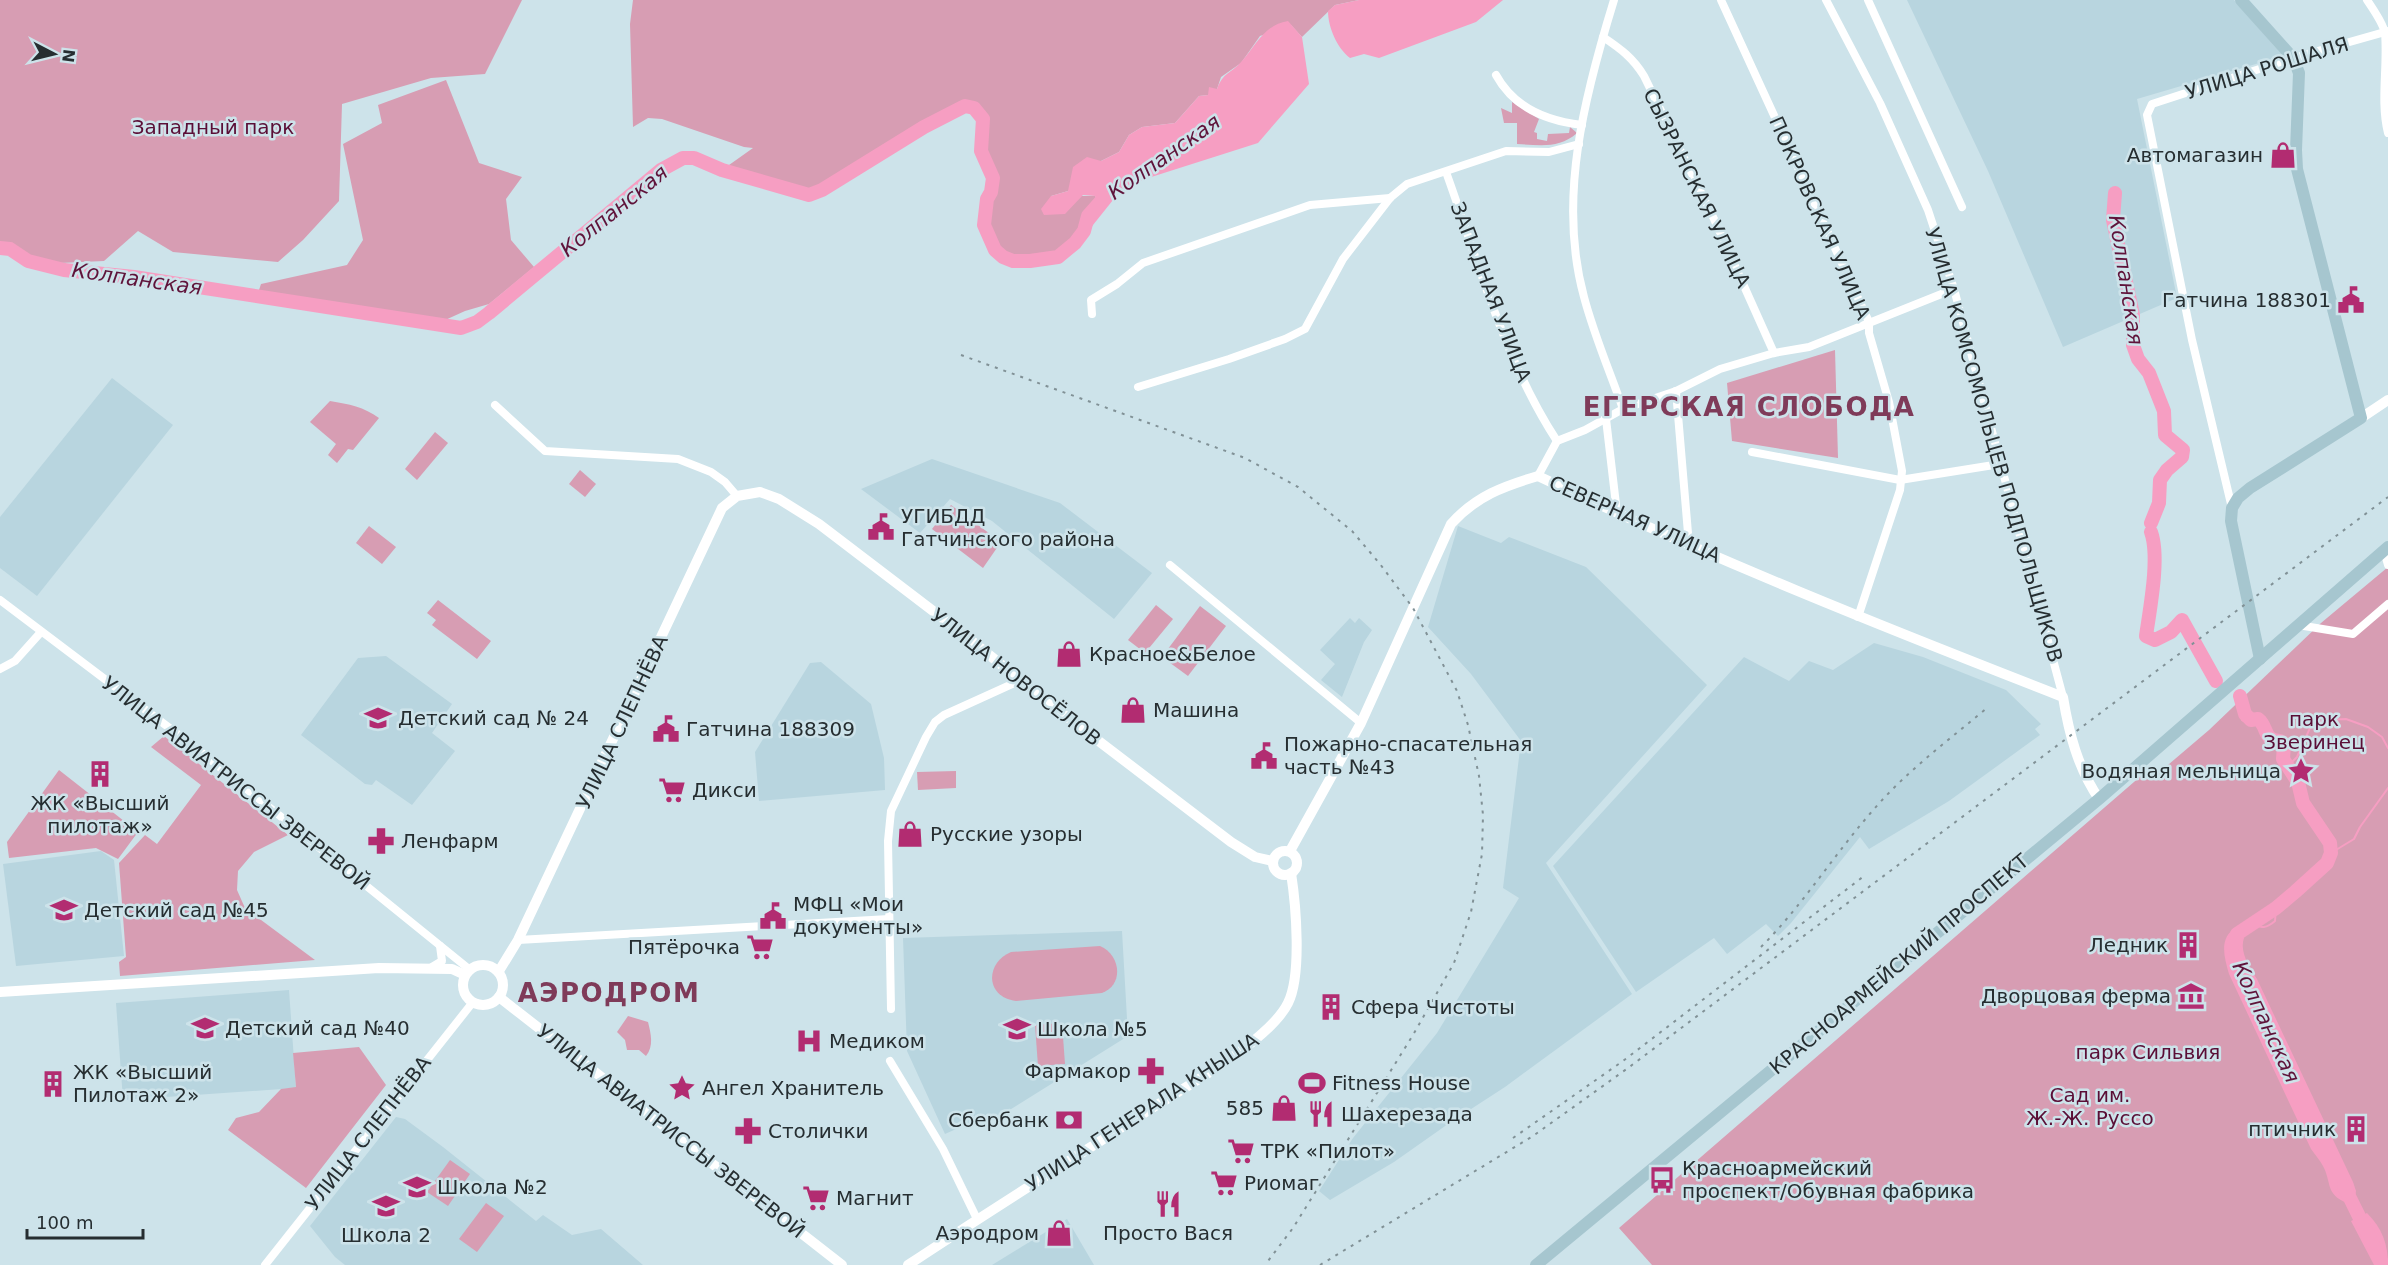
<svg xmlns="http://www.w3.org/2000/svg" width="2388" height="1265" font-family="'DejaVu Sans',sans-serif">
<rect width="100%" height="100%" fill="#cde3ea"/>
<!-- built -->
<g fill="#b8d5df">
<polygon points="1907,0 2234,0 2283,56 2137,99 2177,298 2063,347 1988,171"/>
<polygon points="112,378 173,425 37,596 0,568 0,517"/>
<polygon points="932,459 1060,503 1152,573 1114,619 992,521 950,499 920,533 861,489"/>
<polygon points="1458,526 1501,543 1509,537 1586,567 1707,685 1546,863 1632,994 1505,1087 1448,1124 1394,1162 1330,1200 1319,1191 1353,1138 1437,1033 1519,898 1503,888 1521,741 1471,674 1428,627"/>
<polygon points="1350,618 1355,623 1359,618 1372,630 1364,642 1342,697 1321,680 1335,664 1320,650"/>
<polygon points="1874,643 1923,657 2006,690 2041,724 2035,729 2040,735 1949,801 1869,849 1860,837 1791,923 1778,936 1766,924 1727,954 1714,938 1636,992 1553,866 1744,657 1789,681 1809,661 1833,670"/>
<polygon points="386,656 452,704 432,733 455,751 412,805 376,780 372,785 365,784 301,735 358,658"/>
<polygon points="821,662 871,704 884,758 885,790 759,801 755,752 810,663"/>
<polygon points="101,851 114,860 124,956 16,966 3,864"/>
<polygon points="1122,931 1128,1036 992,1121 985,1116 945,1134 907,1051 903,938"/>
<polygon points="289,990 296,1088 123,1100 116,1003"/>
<polygon points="396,1117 405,1119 443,1147 536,1221 543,1215 572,1235 601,1229 643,1265 345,1265 335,1257 310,1226"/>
<polygon points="1067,1219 1094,1265 989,1265 992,1265"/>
</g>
<!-- green -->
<g fill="#d79db3">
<polygon points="0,0 522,0 485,74 431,78 342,104 339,201 303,240 278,262 173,252 138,231 104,261 37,264 10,246 0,244"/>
<path d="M633 0H1359L1335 5 1302 37 1291 25 1260 36 1241 63 1221 77 1217 89 1208 95 1199 96 1175 123 1142 127 1129 135 1119 152 1101 161 1068 191 1051 196H1095L1097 201C1090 216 1085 233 1073 245 1049 268 1000 270 987 235 978 211 991 202 992 182 993 171 985 166 982 156 979 146 982 131 983 119L973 108 965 106 961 108 924 127 822 190 809 195 722 170 753 148 744 147 662 119 648 118 633 127 630 24Z"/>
<polygon points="446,80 479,163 522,177 506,199 511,240 534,267 489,304 465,311 443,321 258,293 261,284 347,265 363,240 343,144 382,123 378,105"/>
<path d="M1512 102 1539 119 1534 132 1537 133V139L1547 141 1548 134 1569 133 1570 127 1577 133C1559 149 1540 145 1517 144V123H1504L1501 108 1512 113Z"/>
<polygon points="1835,350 1838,458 1732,441 1727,383"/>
<path d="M330 401C349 404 364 407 379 418L353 450 348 449 337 463 328 455 336 444 310 422Z"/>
<polygon points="435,432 448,443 417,480 405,469"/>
<polygon points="580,470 596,484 585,497 569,484"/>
<polygon points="951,505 1001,542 983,568 932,529"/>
<polygon points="369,526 396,547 382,564 356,543"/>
<polygon points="2388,567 2388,1265 1652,1265 1619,1228 2149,769 2155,776 2209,730 2321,623"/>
<polygon points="438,600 491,641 477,659 432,625 436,620 427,613"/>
<polygon points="1156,605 1173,619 1145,653 1128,640"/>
<polygon points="1200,606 1226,626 1188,676 1162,657"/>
<polygon points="164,736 288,835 254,852 238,871 237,890 245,908 315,960 120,976 119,962 126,957 119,863 145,835 157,844 201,785 151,747"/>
<polygon points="59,770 138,832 118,859 96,848 9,858 7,842"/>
<polygon points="956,771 956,788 918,790 917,772"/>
<path d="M1100 946C1121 955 1124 985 1102 993L1016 1001C985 997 985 963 1011 952Z"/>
<path d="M628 1016 648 1022C651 1034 654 1046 646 1056L639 1050H627L625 1040 617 1032Z"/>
<polygon points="1062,1023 1065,1064 1038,1066 1035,1025"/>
<polygon points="359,1047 386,1085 306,1188 228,1130 236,1118 259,1112 281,1089 296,1087 293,1053"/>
<polygon points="450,1160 470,1174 448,1206 427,1192"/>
<polygon points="486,1203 504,1216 477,1252 459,1239"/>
</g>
<!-- water -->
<g fill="#f69ec2">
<path d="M1359 0H1503L1476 22 1379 58 1364 54 1350 58C1337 48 1328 27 1328 11L1335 5Z"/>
<path d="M1288 21 1302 37 1309 84 1258 143 1145 179 1121 190 1089 230 1084 231 1096 201 1095 196 1083 195 1065 214 1044 215 1041 209 1051 196 1068 191 1073 167 1087 157 1101 161 1119 152 1129 135 1142 127 1175 123 1199 96 1208 95 1209 87 1217 89C1223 72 1232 73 1242 61 1257 44 1264 25 1288 21Z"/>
<path d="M2238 926 2244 938C2239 952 2250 968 2257 979L2353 1182 2356 1191 2355 1198 2347 1203C2325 1194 2332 1183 2323 1166 2320 1160 2315 1155 2311 1149L2229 974C2224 956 2218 937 2238 926Z"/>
<path d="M2367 1213C2382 1228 2388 1244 2388 1265H2374L2351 1221Z"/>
</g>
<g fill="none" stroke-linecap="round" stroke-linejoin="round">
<!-- stream -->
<g stroke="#f69ec2" stroke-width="2">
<polyline points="2244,708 2242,720 2246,722 2251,720"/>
<polyline points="2289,765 2297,757 2310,728 2324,720 2346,719 2368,727 2382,737 2388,748"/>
<polyline points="2331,853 2354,839 2360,827 2388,788"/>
<path d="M2252 924C2261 929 2267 928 2275 921L2276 908"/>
</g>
<!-- river -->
<g stroke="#f69ec2" stroke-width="14">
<polyline points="2115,193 2113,220 2133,315 2133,345 2138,359 2149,373 2164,411 2165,435 2183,450 2182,457 2167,470 2160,480 2159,503 2151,523"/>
<polyline points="0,248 10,249 28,261 64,270 134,277 461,328 477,322 489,313 661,170 683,158 694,158 722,170 809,195 822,190 924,127 961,108 965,106 974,108 983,119 981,151 993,178 991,192 987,199 984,225 995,250 1003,257 1013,261 1030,261 1058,257 1075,243 1084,231 1088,216 1104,198"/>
<path d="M2151 532C2160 557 2150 608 2146 636L2155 640 2171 632 2182 620 2216 681"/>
<path d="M2233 946 2237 934 2276 908 2295 892 2327 863 2331 853 2330 843 2303 803 2298 782 2283 759 2284 745 2280 741C2263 741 2268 726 2258 719L2251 720 2245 714 2240 696"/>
<polyline points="2344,1186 2383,1265"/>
</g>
<!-- minor -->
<g stroke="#fff" stroke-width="8">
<path d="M1614 0C1585 94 1557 199 1584 297 1594 335 1610 372 1623 409"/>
<polyline points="1721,0 1869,322 1869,333 1889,402 1902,471 1900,490 1858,617"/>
<polyline points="1826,0 1880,103 1928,210 1954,289 2063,697"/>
<polyline points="1868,0 1962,207"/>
<path d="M2367 0C2373 9 2383 23 2385 33 2388 66 2380 101 2388 133"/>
<path d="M1603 37C1621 49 1633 58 1644 76L1714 219 1774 353"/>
<path d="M1496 75C1514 108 1546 121 1582 125"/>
<path d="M1446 172C1479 263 1504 360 1557 441"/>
<polyline points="1092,314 1091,300 1117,284 1143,263 1310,205 1390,198"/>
<polyline points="1138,387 1229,359 1285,339 1305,329 1343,259 1390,198 1407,184 1506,151 1549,152 1579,144"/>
<polyline points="1676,391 1689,545"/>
<polyline points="495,405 545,451 678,459 711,472 725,482 737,496"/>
<polyline points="1606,419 1617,513"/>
<polyline points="1752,452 1900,480 2000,464"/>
<polyline points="1538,476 1557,441 1585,430 1623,409 1676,391 1720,369 1774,353 1809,347 1954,289"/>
<polyline points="2232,508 2192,340 2147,115 2152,104 2293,58 2388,31"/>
<polyline points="2384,551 2388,565"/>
<polyline points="1170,565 1361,723"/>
<polyline points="0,600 196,748 469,969"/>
<polyline points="2298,625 2353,634 2388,604"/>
<polyline points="0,669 15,661 41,632"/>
<polyline points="518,940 889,919"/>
<polyline points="432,967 442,961 440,946"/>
<polyline points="891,1009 888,841 891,811 926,737 935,722 944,715 1021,680"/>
<polyline points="890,1061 943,1149 977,1219"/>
<polyline points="265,1265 473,1002"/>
</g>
<!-- tertiary -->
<g stroke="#fff" stroke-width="10">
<polyline points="2361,418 2388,400"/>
<circle cx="1285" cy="863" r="12"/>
<path d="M1290 851 1361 723 1451 524C1476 496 1504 486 1538 476 1710 558 1886 628 2063 697 2069 734 2078 768 2099 799"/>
<circle cx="483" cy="985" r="20"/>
<polyline points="499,971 518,940 722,508 737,496 760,492 779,499 819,524 958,630 1058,710 1231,842 1255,857 1272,861"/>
<polyline points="0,992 379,968 452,969 465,975"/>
<polyline points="499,997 842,1265"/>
<path d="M908 1265C985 1214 1063 1165 1141 1115 1178 1091 1269 1042 1288 1003 1302 975 1296 905 1291 873"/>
</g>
<!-- secondary -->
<g stroke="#a6c6cf" stroke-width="12">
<polyline points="2241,0 2293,58 2299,73 2296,150 2297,169 2361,418 2250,488 2238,498 2232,508 2231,521 2260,659"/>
<polyline points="1536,1265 2099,799 2388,547"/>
</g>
<!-- rail -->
<g stroke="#819196" stroke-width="2" stroke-dasharray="3 6" stroke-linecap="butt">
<polyline points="961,355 1245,458 1298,487 1352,531 1380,564 1413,608 1457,691 1468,725 1479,776 1483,815 1482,854 1471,912 1454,963 1413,1035 1293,1228 1265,1265"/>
<path d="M1761 947C1803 905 1835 853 1875 808 1908 770 1949 740 1988 707"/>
<polyline points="1513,1138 1623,1061 1864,876"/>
<polyline points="1320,1265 1533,1136 1628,1068 2388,497"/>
</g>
</g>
<!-- icons -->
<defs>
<symbol id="shop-bare" viewBox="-9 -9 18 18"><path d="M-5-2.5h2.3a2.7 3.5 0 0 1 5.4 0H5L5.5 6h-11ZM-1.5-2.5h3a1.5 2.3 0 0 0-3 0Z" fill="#b22c71" stroke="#cde3ea" stroke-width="2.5" paint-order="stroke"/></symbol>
<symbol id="civic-bare" viewBox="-9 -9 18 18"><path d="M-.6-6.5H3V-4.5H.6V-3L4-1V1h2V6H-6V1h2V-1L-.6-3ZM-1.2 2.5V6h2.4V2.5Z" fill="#b22c71" stroke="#cde3ea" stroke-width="2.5" paint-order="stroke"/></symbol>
<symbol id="school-bare" viewBox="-9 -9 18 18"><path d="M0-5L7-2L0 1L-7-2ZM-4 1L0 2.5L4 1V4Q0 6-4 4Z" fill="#b22c71" stroke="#cde3ea" stroke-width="2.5" paint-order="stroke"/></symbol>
<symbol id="sight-bare" viewBox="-9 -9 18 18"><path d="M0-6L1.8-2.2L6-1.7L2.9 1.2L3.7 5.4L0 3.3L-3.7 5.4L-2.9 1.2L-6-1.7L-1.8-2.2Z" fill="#b22c71" stroke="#cde3ea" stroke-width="2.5" paint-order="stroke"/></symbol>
<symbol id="building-bare" viewBox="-9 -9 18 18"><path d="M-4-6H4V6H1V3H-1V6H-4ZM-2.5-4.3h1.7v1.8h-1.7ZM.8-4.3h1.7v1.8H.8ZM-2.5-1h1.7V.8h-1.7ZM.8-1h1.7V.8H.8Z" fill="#b22c71" stroke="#cde3ea" stroke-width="2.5" paint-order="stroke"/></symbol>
<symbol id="supermarket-bare" viewBox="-9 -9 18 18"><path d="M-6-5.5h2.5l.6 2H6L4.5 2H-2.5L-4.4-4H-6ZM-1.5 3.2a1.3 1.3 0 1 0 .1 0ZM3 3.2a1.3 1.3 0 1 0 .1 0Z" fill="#b22c71" stroke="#cde3ea" stroke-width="2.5" paint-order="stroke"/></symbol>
<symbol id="pharmacy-bare" viewBox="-9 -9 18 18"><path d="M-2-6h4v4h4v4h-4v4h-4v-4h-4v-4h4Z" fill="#b22c71" stroke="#cde3ea" stroke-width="2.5" paint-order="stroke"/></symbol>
<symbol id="museum-bare" viewBox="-9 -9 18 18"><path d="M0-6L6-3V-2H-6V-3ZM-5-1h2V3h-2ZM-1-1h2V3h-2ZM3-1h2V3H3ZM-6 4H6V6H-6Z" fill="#b22c71" stroke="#cde3ea" stroke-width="2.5" paint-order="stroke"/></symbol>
<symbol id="hospital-bare" viewBox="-9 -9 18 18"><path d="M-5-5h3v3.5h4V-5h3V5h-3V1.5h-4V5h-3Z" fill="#b22c71" stroke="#cde3ea" stroke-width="2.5" paint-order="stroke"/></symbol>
<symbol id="stadium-bare" viewBox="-9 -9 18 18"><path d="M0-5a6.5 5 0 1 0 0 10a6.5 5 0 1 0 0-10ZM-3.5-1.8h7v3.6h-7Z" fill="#b22c71" stroke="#cde3ea" stroke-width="2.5" paint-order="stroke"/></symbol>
<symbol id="restaurant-bare" viewBox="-9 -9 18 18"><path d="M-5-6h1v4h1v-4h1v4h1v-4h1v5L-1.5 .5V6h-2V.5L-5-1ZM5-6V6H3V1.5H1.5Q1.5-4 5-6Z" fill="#b22c71" stroke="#cde3ea" stroke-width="2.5" paint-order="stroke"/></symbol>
<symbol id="bank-bare" viewBox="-9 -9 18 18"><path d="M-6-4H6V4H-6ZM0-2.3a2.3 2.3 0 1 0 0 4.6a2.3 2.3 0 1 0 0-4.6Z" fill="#b22c71" stroke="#cde3ea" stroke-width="2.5" paint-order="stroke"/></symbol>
<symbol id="bus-bare" viewBox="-9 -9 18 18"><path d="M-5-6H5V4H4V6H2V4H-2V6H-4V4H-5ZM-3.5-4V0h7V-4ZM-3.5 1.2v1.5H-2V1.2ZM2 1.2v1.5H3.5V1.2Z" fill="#b22c71" stroke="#cde3ea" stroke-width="2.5" paint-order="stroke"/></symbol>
</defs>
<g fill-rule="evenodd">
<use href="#shop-bare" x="2264" y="136" width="38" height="38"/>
<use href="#civic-bare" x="2332" y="281" width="38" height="38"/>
<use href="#civic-bare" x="862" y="508" width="38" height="38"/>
<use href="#shop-bare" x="1050" y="635" width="38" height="38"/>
<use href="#shop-bare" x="1114" y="691" width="38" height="38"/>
<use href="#school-bare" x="359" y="699" width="38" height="38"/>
<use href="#civic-bare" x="647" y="710" width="38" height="38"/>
<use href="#civic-bare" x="1245" y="737" width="38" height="38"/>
<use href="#sight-bare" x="2282" y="752" width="38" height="38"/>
<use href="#building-bare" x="81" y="755" width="38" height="38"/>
<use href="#supermarket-bare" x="653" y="771" width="38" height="38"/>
<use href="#shop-bare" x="891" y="815" width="38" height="38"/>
<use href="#pharmacy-bare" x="362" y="822" width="38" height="38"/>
<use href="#school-bare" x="45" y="891" width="38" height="38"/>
<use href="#civic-bare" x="754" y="897" width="38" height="38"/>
<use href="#building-bare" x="2169" y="926" width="38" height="38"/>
<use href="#supermarket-bare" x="741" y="928" width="38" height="38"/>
<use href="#museum-bare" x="2172" y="977" width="38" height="38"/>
<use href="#building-bare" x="1312" y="988" width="38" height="38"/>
<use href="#school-bare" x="186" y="1009" width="38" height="38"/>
<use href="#school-bare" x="998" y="1010" width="38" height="38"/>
<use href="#hospital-bare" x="790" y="1022" width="38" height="38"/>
<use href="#pharmacy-bare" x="1132" y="1052" width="38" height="38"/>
<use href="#stadium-bare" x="1293" y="1064" width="38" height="38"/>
<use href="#building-bare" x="34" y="1065" width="38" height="38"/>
<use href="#sight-bare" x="663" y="1069" width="38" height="38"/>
<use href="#shop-bare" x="1265" y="1089" width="38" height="38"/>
<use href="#restaurant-bare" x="1302" y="1095" width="38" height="38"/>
<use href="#bank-bare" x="1050" y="1101" width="38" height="38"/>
<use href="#building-bare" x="2337" y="1110" width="38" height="38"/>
<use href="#pharmacy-bare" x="729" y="1112" width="38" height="38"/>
<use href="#supermarket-bare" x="1222" y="1132" width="38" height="38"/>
<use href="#bus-bare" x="1643" y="1161" width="38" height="38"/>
<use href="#supermarket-bare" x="1205" y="1164" width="38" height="38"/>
<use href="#school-bare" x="398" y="1168" width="38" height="38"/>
<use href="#supermarket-bare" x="797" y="1179" width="38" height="38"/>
<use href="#restaurant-bare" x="1149" y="1185" width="38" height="38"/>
<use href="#school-bare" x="367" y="1187" width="38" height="38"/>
<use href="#shop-bare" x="1040" y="1214" width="38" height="38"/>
</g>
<g text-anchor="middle" stroke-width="5" stroke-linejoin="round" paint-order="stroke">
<!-- street labels -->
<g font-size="20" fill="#262e31" stroke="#cde3ea">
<text transform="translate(2267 68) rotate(-17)" y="7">УЛИЦА РОШАЛЯ</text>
<text transform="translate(1697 188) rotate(64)" y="7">СЫЗРАНСКАЯ УЛИЦА</text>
<text transform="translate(1820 218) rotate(66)" y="7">ПОКРОВСКАЯ УЛИЦА</text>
<text transform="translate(1491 292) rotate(69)" y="7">ЗАПАДНАЯ УЛИЦА</text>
<text transform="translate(1994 445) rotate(74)" y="7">УЛИЦА КОМСОМОЛЬЦЕВ ПОДПОЛЬЩИКОВ</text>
<text transform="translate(1635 519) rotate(24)" y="7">СЕВЕРНАЯ УЛИЦА</text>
<text transform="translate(1016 677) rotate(38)" y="7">УЛИЦА НОВОСЁЛОВ</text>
<text transform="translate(622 722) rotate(-65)" y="7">УЛИЦА СЛЕПНЁВА</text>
<text transform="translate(236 783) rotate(38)" y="7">УЛИЦА АВИАТРИССЫ ЗВЕРЕВОЙ</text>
<text transform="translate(1899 964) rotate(-40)" y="7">КРАСНОАРМЕЙСКИЙ ПРОСПЕКТ</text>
<text transform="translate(1142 1112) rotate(-33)" y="7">УЛИЦА ГЕНЕРАЛА КНЫША</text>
<text transform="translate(671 1131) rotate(38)" y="7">УЛИЦА АВИАТРИССЫ ЗВЕРЕВОЙ</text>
<text transform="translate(368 1133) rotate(-52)" y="7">УЛИЦА СЛЕПНЁВА</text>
</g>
<!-- park labels -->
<g font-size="20" fill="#5a0e36" stroke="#cde3ea">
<text x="213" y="134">Западный парк</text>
<text x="2314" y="726">парк<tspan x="2314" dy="23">Зверинец</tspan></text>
<text x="2148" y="1059">парк Сильвия</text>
<text x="2090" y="1102">Сад им.<tspan x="2090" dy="23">Ж.-Ж. Руссо</tspan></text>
</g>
<!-- poi labels -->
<g font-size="20" fill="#262e31" stroke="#cde3ea" text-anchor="start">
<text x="2263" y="162" text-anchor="end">Автомагазин</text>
<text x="2331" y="307" text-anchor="end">Гатчина 188301</text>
<text x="901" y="523">УГИБДД<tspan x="901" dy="23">Гатчинского района</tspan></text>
<text x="1089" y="661">Красное&amp;Белое</text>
<text x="1153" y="717">Машина</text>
<text x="398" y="725">Детский сад № 24</text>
<text x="686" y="736">Гатчина 188309</text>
<text x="1284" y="751">Пожарно-спасательная<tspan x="1284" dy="23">часть №43</tspan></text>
<text x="2281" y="778" text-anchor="end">Водяная мельница</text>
<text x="692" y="797">Дикси</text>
<text x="100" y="810" text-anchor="middle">ЖК «Высший<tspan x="100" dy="23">пилотаж»</tspan></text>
<text x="930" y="841">Русские узоры</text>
<text x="401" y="848">Ленфарм</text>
<text x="793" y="911">МФЦ «Мои<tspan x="793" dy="23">документы»</tspan></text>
<text x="84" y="917">Детский сад №45</text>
<text x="2168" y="952" text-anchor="end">Ледник</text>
<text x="740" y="954" text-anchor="end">Пятёрочка</text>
<text x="2171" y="1003" text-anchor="end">Дворцовая ферма</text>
<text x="1351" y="1014">Сфера Чистоты</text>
<text x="225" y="1035">Детский сад №40</text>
<text x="1037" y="1036">Школа №5</text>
<text x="829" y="1048">Медиком</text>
<text x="1131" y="1078" text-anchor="end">Фармакор</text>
<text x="73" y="1079">ЖК «Высший<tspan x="73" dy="23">Пилотаж 2»</tspan></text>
<text x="1332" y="1090">Fitness House</text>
<text x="702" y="1095">Ангел Хранитель</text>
<text x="1264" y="1115" text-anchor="end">585</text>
<text x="1341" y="1121">Шахерезада</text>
<text x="1049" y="1127" text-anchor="end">Сбербанк</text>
<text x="2336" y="1136" text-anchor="end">птичник</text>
<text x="768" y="1138">Столички</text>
<text x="1261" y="1158">ТРК «Пилот»</text>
<text x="1682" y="1175">Красноармейский<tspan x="1682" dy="23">проспект/Обувная фабрика</tspan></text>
<text x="1244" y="1190">Риомаг</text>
<text x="437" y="1194">Школа №2</text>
<text x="836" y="1205">Магнит</text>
<text x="1039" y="1240" text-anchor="end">Аэродром</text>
<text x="1168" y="1240" text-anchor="middle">Просто Вася</text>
<text x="386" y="1242" text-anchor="middle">Школа 2</text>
</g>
<!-- water labels -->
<g font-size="21" font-style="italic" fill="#5f133a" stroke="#cde3ea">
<text transform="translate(1164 157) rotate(-35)" y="7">Колпанская</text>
<text transform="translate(614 211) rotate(-39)" y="7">Колпанская</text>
<text transform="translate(137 279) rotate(8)" y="7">Колпанская</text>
<text transform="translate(2126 280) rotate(81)" y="7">Колпанская</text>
<text transform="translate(2266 1022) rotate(65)" y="7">Колпанская</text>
</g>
<!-- district labels -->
<g font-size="26" font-weight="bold" letter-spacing="1.5" fill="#7f3b59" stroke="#cde3ea">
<text x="1749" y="416">ЕГЕРСКАЯ СЛОБОДА</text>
<text x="609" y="1002">АЭРОДРОМ</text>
</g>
</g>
<!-- north arrow -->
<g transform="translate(54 54) rotate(97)" stroke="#cde3ea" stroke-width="4.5" paint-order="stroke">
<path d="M0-4.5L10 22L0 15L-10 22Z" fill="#262e31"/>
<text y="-9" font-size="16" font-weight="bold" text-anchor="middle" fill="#262e31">N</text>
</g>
<!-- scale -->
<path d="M27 1229v9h116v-9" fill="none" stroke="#262e31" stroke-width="3"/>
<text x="36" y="1229" font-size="18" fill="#262e31" stroke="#cde3ea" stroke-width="4.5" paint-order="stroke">100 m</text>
</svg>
